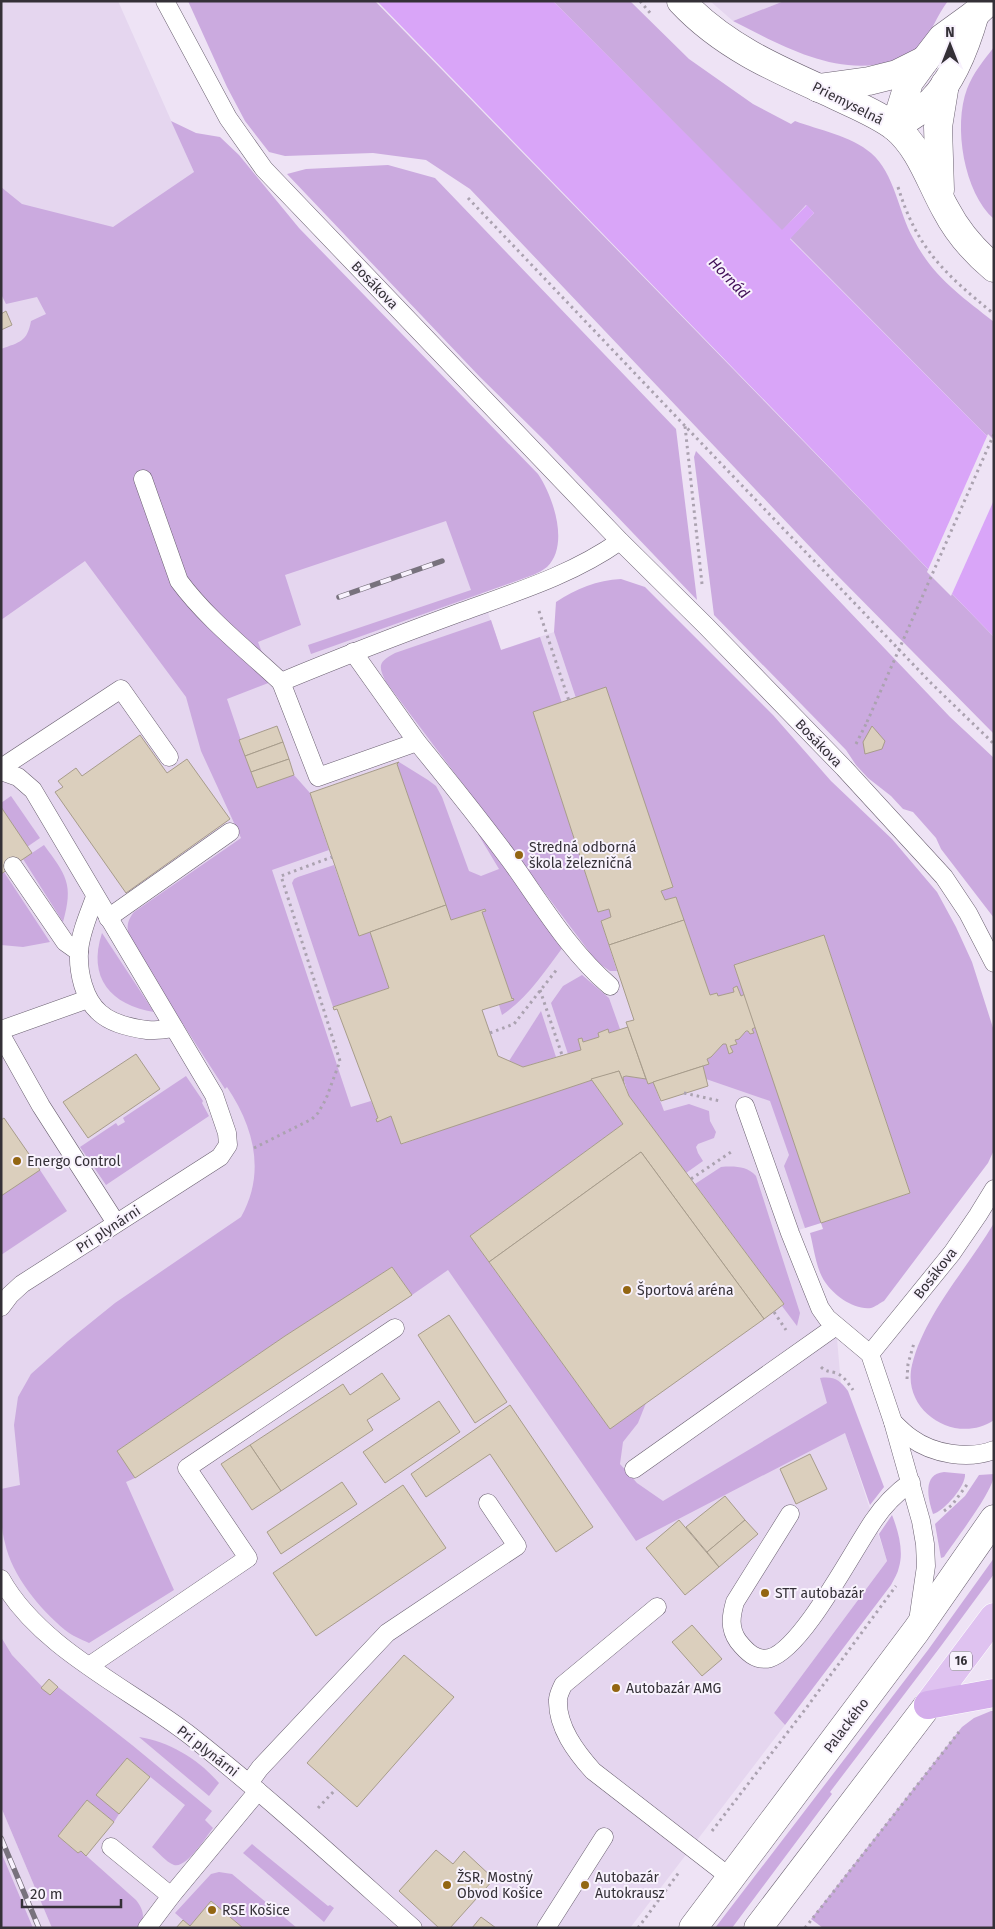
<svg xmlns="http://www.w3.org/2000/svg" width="995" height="1929" font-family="'Fira Sans',sans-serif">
<rect width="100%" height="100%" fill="#eee3f5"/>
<!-- built -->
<g fill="#e5d6ef">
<polygon points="1,1 118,1 194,172 414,402 501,650 554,632 824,935 910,1193 790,1233 836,1326 845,1433 887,1561 774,1713 785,1725 630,1928 89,1928 1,1788"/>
<polygon points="710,1 784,1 733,21"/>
<polygon points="1,1807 52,1928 1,1928"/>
</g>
<!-- green -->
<g fill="#cbaadf">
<polygon points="188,1 375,1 994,637 994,734 832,570 470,189 426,160 373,153 285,156 269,152 245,121 227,87"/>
<path d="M553 1H630L689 59 753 104 791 124 795 121C819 130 851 136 871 153 895 174 898 211 913 238 933 277 960 295 994 322V443L790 238 814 213 806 205 782 231Z"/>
<path d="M784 1H948C937 15 931 34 919 47 912 55 903 57 893 61 837 78 781 45 733 21Z"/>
<path d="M994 47V219C964 193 953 126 967 89 973 73 984 60 994 47Z"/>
<path d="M171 121 196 133 220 137 239 155 299 228 538 474C553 496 570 545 547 567 543 570 538 573 533 575L311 654 308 645 471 590 446 521 285 575 301 625 258 642 266 663 174 585 271 682 227 699 257 788 294 775 310 793 329 850 272 870 351 1107 371 1101 378 1118 376 1120 377 1121 391 1116 402 1144 591 1079 623 1124 470 1236 610 1429 646 1403 638 1423 623 1442 620 1464 637 1483 663 1501 827 1403 820 1378C834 1376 840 1380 848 1391L884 1487 870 1505 845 1433 636 1541 448 1270 412 1295 392 1267 285 1336 117 1451 135 1478 126 1482 174 1590 89 1643C81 1639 72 1636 65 1630 40 1609 12 1576 5 1543 0 1525 1 1507 1 1489L20 1485 14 1425 18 1397 31 1374 68 1341 115 1303 241 1217C266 1173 254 1127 227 1087L225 1089 131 944C127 931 125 923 134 912L241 838 201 751 186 697 85 561 1 620V349C20 342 27 342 31 321L46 314 37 297 6 304 1 294V187L22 204 113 227 194 172Z"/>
<polygon points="388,165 435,178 676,429 697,600 545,441 480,377 287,174 306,169"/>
<polygon points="696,451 950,717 994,758 994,918 941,849 936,838 913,812 903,809 891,796 868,778 856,765 846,750 714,615 694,457"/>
<path d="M621 579 645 587 773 715 831 781 892 839 937 892 956 927 972 962 994 1031V1150L988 1163 884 1301C880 1303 875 1307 871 1308 853 1310 834 1295 825 1282 816 1269 814 1248 810 1233L823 1229 821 1223 805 1228 784 1166 789 1155 770 1101 706 1079 703 1066 709 1064 707 1059 711 1057 723 1044H726L729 1053H732L730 1046 737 1044 735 1040C741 1039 743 1032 748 1031L750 1034 753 1033 752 1029 756 1027 821 1223 910 1193 824 935 735 965 745 994 741 996 737 986 733 988 734 992 718 996 717 993 710 995 676 897 665 900 661 891 673 887 576 698 554 632 556 602C576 589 597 580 621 579Z"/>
<path d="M491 620 501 650 540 637 562 703 533 712 598 912 609 909 611 917 601 921 617 971H610L597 962 386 682C378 666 378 662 395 653Z"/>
<path d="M399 762 428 780 436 786 442 797 469 871 481 876 499 869 478 834 481 831 563 947C545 971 527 999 502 1015L499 1005 512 999 482 912 485 911V909L451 920 397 764Z"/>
<polygon points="11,796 40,838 27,847 1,807 1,803"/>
<path d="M44 845C66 875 74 884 63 922L23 859Z"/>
<polygon points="334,865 359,936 370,932 389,988 333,1007 292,883 294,879 298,877"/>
<polygon points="4,872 50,942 23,947 1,945 1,874"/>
<path d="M102 933 154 1012C111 1005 87 978 102 933Z"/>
<polygon points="582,975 609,998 620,1029 609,1033 607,1030 598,1033 599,1037 583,1042 582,1038 578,1039 581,1050 568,1054 551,1003 563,986"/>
<polygon points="541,1011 556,1057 523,1067 509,1061"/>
<polygon points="186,1076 203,1101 202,1103 209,1116 106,1185 80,1147 116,1123 118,1126 125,1122 123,1118"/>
<polygon points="626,1076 646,1079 648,1084 653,1082 664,1111 689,1104 709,1111 710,1121 716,1132 714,1138 698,1144 696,1147 698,1153 703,1161 686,1173 629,1096 623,1077"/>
<path d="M721 1167C734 1166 747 1166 756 1176L800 1313 797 1326 782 1306 784 1304 695 1184Z"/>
<polygon points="40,1170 67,1211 1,1255 1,1196"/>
<path d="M994 1223V1420C956 1446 901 1411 912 1365 925 1313 967 1269 994 1223Z"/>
<path d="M944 1472 965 1474C966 1486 944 1511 933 1514 928 1499 922 1474 944 1472Z"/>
<path d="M994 1474C994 1491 955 1540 944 1557L941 1558 935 1524 965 1496 979 1475Z"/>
<path d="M892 1515C898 1530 904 1551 899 1567 898 1573 894 1579 891 1585L785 1725 774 1713 887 1561 879 1534Z"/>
<polygon points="994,1558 994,1574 941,1646 830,1792 832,1794 732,1928 715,1928 928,1650"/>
<path d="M1 1637 12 1655 50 1695 58 1687 132 1745 212 1811 205 1820 213 1828C206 1837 186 1869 174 1865 166 1862 158 1852 152 1847L185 1805 127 1758 97 1795 119 1814 114 1822 87 1800 58 1836 78 1853 81 1851 136 1900C143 1909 146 1917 139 1928H52L1 1807Z"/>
<polygon points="991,1711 994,1711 994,1928 823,1928 811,1919 962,1727 974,1718"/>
<path d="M139 1737C170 1742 198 1759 219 1783L209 1796Z"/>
<polygon points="252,1844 328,1906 330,1905 334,1908 324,1922 243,1853"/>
<polygon points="1,1852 33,1928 1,1928"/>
<polygon points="219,1872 232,1874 297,1928 243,1928 211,1901 190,1926 175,1913 211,1874"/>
</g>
<!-- water -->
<polygon fill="#d9a5f8" points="377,1 553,1 782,230 807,205 814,213 790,239 994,443 994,637"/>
<!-- pier -->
<polygon fill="#eee3f5" points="988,434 994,440 994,500 951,596 927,572"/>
<!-- building -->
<g fill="#dbcfbd" stroke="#a79c8b">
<polygon points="6,311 12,325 1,330 1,314"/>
<polygon points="606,687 673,887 661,891 665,900 676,897 684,920 609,945 601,921 611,917 609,909 598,912 533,712"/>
<polygon points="277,726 283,742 245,756 239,740"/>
<polygon points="872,726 885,741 882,749 865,754 863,742"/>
<polygon points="140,735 167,773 187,759 230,819 126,893 55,792 63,787 58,781 76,768 82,776"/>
<polygon points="283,742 289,759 251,772 245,756"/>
<polygon points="289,759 294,775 257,788 251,772"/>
<polygon points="399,762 397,764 446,905 359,936 310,793"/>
<polygon points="1,807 32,853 1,874"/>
<polygon points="446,905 451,920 485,909 486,911 482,912 512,999 513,998 514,1000 482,1010 498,1056 523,1067 581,1050 578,1039 582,1038 583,1042 599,1037 598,1033 608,1029 609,1033 628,1027 646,1079 626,1076 623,1077 624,1084 619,1071 401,1144 391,1116 377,1122 376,1119 378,1118 337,1009 334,1010 333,1007 389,988 370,932"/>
<polygon points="684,920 710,995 717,993 718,996 734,992 733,988 737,986 741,996 745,994 756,1027 752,1029 754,1033 750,1034 748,1031 746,1031 739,1039 735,1040 737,1044 730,1046 733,1052 729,1054 726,1044 723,1044 711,1057 707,1059 709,1064 648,1084 626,1022 634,1020 609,945"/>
<polygon points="824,935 910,1193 821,1223 734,965"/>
<polygon points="136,1054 160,1089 88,1138 63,1102"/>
<polygon points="703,1066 708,1086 661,1101 653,1082"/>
<polygon points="619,1071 629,1096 784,1304 764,1319 641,1152 489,1262 470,1236 623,1124 591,1079"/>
<polygon points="4,1118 40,1170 1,1196 1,1120"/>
<polygon points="641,1152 764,1319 610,1429 489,1262"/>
<polygon points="392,1267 412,1295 135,1478 117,1451 285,1336"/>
<polygon points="449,1315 507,1402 475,1423 418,1335"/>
<polygon points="382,1373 400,1399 367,1420 373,1430 281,1491 250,1445 343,1384 350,1395"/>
<polygon points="439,1401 460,1432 385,1483 363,1452"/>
<polygon points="510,1405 593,1527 556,1552 490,1454 426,1497 411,1474"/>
<polygon points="250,1445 281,1491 252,1510 221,1464"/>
<polygon points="810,1454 827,1489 796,1504 780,1469"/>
<polygon points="342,1482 357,1504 281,1554 267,1532"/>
<polygon points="403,1485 446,1548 316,1636 273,1573"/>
<polygon points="725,1496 745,1520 707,1552 686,1527"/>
<polygon points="679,1520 719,1567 685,1595 646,1548"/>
<polygon points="745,1520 758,1534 719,1567 707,1552"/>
<polygon points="692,1625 722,1659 702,1676 672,1642"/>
<polygon points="404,1655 454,1697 357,1807 307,1763"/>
<polygon points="49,1679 58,1687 50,1695 41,1688"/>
<polygon points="127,1758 150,1777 119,1814 96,1795"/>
<polygon points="87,1800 114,1822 86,1856 81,1851 78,1853 58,1836"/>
<polygon points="436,1850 453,1864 464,1851 494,1879 450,1928 439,1928 399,1891"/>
<polygon points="211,1901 243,1928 176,1928 183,1920 190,1926"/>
<polygon points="481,1917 496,1928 472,1928"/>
</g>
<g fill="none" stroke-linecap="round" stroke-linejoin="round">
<defs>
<g id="service">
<polyline points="165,1 228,118 264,169 620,541 706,626 844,768 944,877 968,913 994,963"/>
<path d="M143 479 179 581C207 619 247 650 281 682 341 657 401 634 461 612 516 592 572 575 620 541"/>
<polyline points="353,652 417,742"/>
<path d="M281 682 318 777 417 742C449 781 480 820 510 860 541 903 569 951 610 986"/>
<polyline points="1,768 121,689 169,757"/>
<polyline points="1,771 18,777 33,790 214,1095 227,1133 228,1145 220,1157 22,1284 10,1295 1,1307"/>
<polyline points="13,866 65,942 79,952"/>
<path d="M95 897C89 914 80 933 79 952 78 972 84 1000 100 1013 111 1023 132 1028 147 1030 155 1031 165 1029 174 1028"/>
<polyline points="108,918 230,832"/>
<polyline points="1,1030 88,999"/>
<polyline points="1,1035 41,1106 116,1223"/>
<polyline points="745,1106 790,1233 820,1308 827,1318 870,1354 893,1422 921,1521 925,1544 926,1566 918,1621"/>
<polyline points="870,1354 952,1253 978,1215 994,1189"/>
<path d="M893 1422C899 1428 905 1434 911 1438 933 1454 968 1460 994 1450"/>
<polyline points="634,1469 836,1326"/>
<path d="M790 1514 735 1602C731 1616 729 1628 738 1641 746 1651 756 1662 770 1658 803 1648 853 1550 874 1520 884 1505 896 1493 911 1482"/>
<path d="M1 1579C40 1649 131 1689 192 1737 268 1797 340 1863 413 1928"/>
<path d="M657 1607 563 1685C561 1690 558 1695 558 1700 557 1727 576 1752 593 1771L731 1878"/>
<polyline points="89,1666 248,1558 187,1468 395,1328"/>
<polyline points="249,1783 260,1768 387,1633 517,1546 488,1503"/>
<polyline points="111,1847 171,1896"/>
<polyline points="147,1928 171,1896 258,1791"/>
<polyline points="546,1928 604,1837"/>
</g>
<g id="minor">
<path d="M681 1C722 45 774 68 828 92 850 103 875 112 895 127 921 149 930 182 946 210 958 233 975 252 994 268"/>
<polyline points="818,88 869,81 897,74 925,60"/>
<polyline points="895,127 909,82 925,60 942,38 975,14 989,1"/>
<path d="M895 127C907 119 921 111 932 101 953 80 967 42 975 14"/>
<polyline points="940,190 938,127 945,84"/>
</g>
<g id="tertiary">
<polyline points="693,1928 916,1631 994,1519"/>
<polyline points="758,1928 928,1705"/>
</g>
<polyline id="primary" points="928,1705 994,1617"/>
<polyline id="trunk" points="928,1705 994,1693"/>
</defs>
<!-- service casing -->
<use href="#service" stroke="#6a6070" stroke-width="19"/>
<!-- minor casing -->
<use href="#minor" stroke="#6a6070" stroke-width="29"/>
<!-- tertiary casing -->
<use href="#tertiary" stroke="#6a6070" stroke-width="29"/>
<!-- primary casing -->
<use href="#primary" stroke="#fff" stroke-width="29"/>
<!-- trunk casing -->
<use href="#trunk" stroke="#fff" stroke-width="29"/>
<!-- path -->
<g stroke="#aba2b0" stroke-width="3" stroke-dasharray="2.5 4" stroke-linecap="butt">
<polyline points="640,1 651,14"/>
<path d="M898 187C917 249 945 274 994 314"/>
<polyline points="468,198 685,426"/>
<polyline points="702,584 685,426 931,683 994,744"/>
<polyline points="539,611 569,701"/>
<polyline points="856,744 867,722"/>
<polyline points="540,990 562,1055"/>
<polyline points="490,1033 514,1024 558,968"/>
<polyline points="684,1093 720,1101"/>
<polyline points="254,1148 312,1119 318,1113 326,1099 340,1061 281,876 332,857"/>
<polyline points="691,1179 734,1150"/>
<polyline points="774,1312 786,1330"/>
<path d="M821 1367C826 1372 830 1371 836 1373 844 1376 848 1383 853 1390"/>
<polyline points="907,1379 908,1364 914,1343"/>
<polyline points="944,1511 952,1505 969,1482"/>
<polyline points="318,1808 336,1789"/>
<polyline points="712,1831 807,1707 896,1586"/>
<polyline points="638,1928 680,1871"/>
<polyline points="805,1928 959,1732"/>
</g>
<!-- service -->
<use href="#service" stroke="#fff" stroke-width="18"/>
<!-- minor -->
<use href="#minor" stroke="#fff" stroke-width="28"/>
<!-- tertiary -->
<use href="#tertiary" stroke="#fff" stroke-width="28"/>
<!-- primary -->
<use href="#primary" stroke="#dfc2f0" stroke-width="28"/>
<!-- trunk -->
<use href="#trunk" stroke="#d4aeeb" stroke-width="28"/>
<defs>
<g id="rail">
<polyline points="339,597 442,561"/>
<polyline points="1,1838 39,1928"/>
</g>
</defs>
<!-- rail casing -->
<use href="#rail" stroke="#78727d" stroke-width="5.5"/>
<!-- rail -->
<use href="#rail" stroke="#f8f2fd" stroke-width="4" stroke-dasharray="11" stroke-linecap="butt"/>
<!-- path-bridge -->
<polyline stroke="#aba2b0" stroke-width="3" stroke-dasharray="2.5 4" stroke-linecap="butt" points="867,722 994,434"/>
</g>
<!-- markers -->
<g fill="#936612" stroke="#f8f2fd" stroke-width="2">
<circle cx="519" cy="855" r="5"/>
<circle cx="17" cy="1161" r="5"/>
<circle cx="627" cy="1290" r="5"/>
<circle cx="765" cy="1593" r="5"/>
<circle cx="616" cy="1688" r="5"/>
<circle cx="447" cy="1885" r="5"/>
<circle cx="585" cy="1885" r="5"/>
<circle cx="212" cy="1910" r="5"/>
</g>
<g text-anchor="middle" stroke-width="4" stroke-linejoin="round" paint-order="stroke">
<!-- shield labels -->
<rect fill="#f8f2fd" stroke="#6f6a72" stroke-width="1" x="950" y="1651.5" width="22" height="19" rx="4"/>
<g font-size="12" font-weight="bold" fill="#343037">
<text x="961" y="1665">16</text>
</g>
<!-- street labels -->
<g font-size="14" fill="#343037" stroke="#f8f2fd">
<text transform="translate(848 103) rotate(27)" y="5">Priemyselná</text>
<text transform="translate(375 285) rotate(46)" y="5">Bosákova</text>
<text transform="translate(819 743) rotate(46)" y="5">Bosákova</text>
<text transform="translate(108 1229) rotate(-33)" y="5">Pri plynárni</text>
<text transform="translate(935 1273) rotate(-52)" y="5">Bosákova</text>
<text transform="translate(846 1725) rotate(-53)" y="5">Palackého</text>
<text transform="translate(208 1751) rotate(38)" y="5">Pri plynárni</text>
</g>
<!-- poi labels -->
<g font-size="14" fill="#343037" stroke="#f8f2fd" text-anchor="start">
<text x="529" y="852">Stredná odborná<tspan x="529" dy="16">škola železničná</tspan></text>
<text x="27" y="1166">Energo Control</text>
<text x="637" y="1295">Športová aréna</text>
<text x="775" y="1598">STT autobazár</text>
<text x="626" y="1693">Autobazár AMG</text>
<text x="457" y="1882">ŽSR, Mostný<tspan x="457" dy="16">Obvod Košice</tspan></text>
<text x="595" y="1882">Autobazár<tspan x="595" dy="16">Autokrausz</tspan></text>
<text x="222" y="1915">RSE Košice</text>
</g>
<!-- water labels -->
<g font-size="15" font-style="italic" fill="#400e57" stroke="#f8f2fd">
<text transform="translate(729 278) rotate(46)" y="5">Hornád</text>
</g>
</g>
<!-- border -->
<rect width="995" height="1929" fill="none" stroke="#343037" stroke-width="5"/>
<!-- north arrow -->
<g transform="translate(950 45)" stroke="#f8f2fd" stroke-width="4" paint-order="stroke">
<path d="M0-4L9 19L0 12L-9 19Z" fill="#343037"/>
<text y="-8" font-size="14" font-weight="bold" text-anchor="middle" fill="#343037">N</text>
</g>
<!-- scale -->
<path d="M22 1899v8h99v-8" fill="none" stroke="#343037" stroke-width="2.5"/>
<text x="30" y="1899" font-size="15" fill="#343037" stroke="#f8f2fd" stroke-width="4" paint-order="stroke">20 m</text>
</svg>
